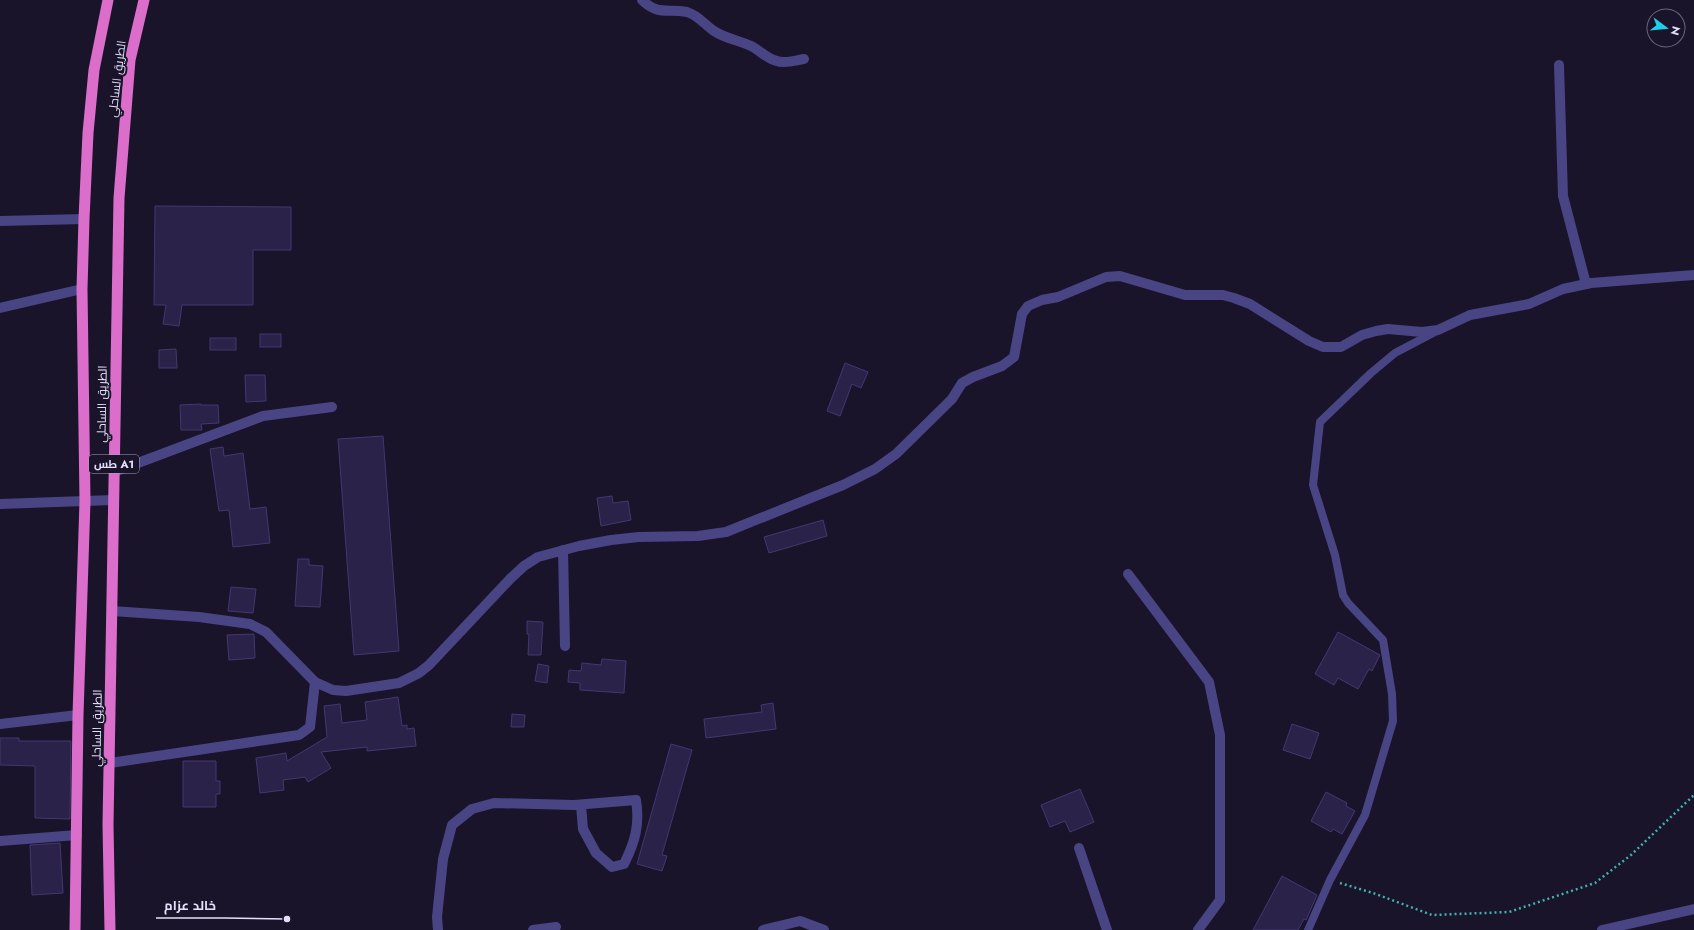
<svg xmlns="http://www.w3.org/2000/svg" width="1694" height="930" font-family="Jost,Cairo,sans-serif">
<rect width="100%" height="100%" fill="#19142a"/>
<!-- building -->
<g fill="#2b2249" stroke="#443772">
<polygon points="155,206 291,207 291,250 253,250 253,305 182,305 179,326 163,324 166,305 154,305"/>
<rect x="260" y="334" width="21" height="13"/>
<rect x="210" y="338" width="26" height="12"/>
<polygon points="176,349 177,368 159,368 159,350"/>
<polygon points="845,363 868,372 861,388 852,384 840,416 827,411"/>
<polygon points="245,375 265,375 266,401 246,402"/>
<polygon points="201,404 201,405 218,405 219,423 201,424 202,430 181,430 180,405"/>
<polygon points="383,436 399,651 354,655 338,439"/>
<polygon points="223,447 224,456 243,453 250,509 266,507 270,543 233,547 229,510 219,511 210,449"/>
<polygon points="612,496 613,503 628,501 631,520 601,526 597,498"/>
<polygon points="823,520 827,536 769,553 764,537"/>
<polygon points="298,559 309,559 309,565 323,566 320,607 295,606"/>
<polygon points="231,587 256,589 253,613 228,611"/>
<polygon points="527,621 543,622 541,655 528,655 529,634 527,634"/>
<polygon points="1338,632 1380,655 1372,671 1369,669 1358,689 1338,678 1334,685 1315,674"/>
<polygon points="254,634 255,658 229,660 227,635"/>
<polygon points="602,659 626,661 624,693 580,690 580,683 568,682 569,670 581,671 582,663 601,665"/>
<polygon points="538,664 549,666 547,683 535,681"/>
<polygon points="398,697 402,726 407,725 407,729 414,728 416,746 367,751 367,747 321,752 331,768 308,782 305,777 283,780 284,790 260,793 256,758 286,753 287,761 327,737 324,706 340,704 342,723 367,720 365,702"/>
<polygon points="773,703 776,729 706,738 704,719 762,712 761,705"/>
<polygon points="512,714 525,715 524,727 511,727"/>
<polygon points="1292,724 1319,733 1310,759 1283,750"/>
<polygon points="0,738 19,738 19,741 71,741 70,819 35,818 35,766 0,765"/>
<polygon points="671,744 692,750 662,855 667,856 662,871 637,864"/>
<polygon points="183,761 216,761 216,781 220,781 220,794 216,794 216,807 183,807"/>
<polygon points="1080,789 1094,822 1070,832 1065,821 1050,827 1041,805"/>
<polygon points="1326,792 1347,803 1346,806 1355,811 1342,834 1333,829 1331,832 1311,821"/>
<polygon points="60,843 63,893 32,895 30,845"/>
<polygon points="1282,876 1317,895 1306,920 1304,919 1298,930 1253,930"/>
</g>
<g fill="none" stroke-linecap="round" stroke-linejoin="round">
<!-- path -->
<polyline stroke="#3eb2af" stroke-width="2.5" stroke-dasharray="2 3" stroke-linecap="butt" points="1340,883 1373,893 1432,915 1509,912 1595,883 1631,855 1694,795"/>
<!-- service -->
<polyline stroke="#494484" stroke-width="8" points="1308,930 1330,880 1365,815 1393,721 1392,694 1383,640 1348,603 1343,595 1335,555 1313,485 1320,422 1371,373 1395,353 1435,332"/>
<!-- minor -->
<g stroke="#494484" stroke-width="10">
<path d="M642 0C658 16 668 8 687 12 698 15 705 25 714 31 726 39 739 40 751 46 761 51 767 59 777 61 785 64 796 60 804 59"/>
<polyline points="1559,65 1563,196 1586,284"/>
<polyline points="0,221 84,219"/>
<polyline points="0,308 82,289"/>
<polyline points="114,472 263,416 332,407"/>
<polyline points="0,504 113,500"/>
<polyline points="563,550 565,646"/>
<polyline points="1128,574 1209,682 1220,735 1220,900 1198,930"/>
<polyline points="112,611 199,617 250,624 266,632 315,682 333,690 346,691 399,683 419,673 429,665 511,578 524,566 538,557 579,546 611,540 639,537 698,536 726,532 843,485 875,469 896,454 952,399 962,383 973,377 1002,366 1014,357 1022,314 1028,306 1042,300 1058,297 1106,277 1120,276 1185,295 1223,295 1234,298 1250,304 1309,341 1323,347 1341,347 1362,335 1376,331 1388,329 1422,332 1438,330 1470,315 1529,304 1563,289 1591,283 1694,275"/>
<polyline points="0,724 78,715"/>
<polyline points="110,763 299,735 310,727 315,682"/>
<polyline points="0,841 77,835"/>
<polyline points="1079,848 1107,930"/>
<path d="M438 930 437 917 443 859 452 825 472 809 494 803 574 805H581L583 829 596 853 612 867 624 864C635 842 640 825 636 800L574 805"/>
<polyline points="533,930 556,927"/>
<polyline points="763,930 800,921 824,930"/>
<polyline points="1602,930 1694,909"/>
</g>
<!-- trunk -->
<g stroke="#da6eca" stroke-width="11">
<polyline points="75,930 78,715 85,501 82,289 84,219 88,133 94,70 108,0"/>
<polyline points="110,930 108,825 119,198 130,60 144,0"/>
</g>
</g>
<g text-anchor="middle" stroke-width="4" stroke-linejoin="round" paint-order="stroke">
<!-- shield labels -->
<rect fill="#19142a" stroke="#a7a3bd" stroke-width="1" x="89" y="455" width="50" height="18" rx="3"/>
<g font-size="11" font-weight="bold" fill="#e4e0fc">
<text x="114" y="468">طس A1</text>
</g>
<!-- street labels -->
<g font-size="12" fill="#e4e0fc" stroke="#19142a">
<text transform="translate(117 79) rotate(-83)" y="4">الطريق الساحلي</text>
<text transform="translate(102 404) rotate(-89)" y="4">الطريق الساحلي</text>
<text transform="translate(97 728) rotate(-89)" y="4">الطريق الساحلي</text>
</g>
</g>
<!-- callouts -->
<path fill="none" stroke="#e4e0fc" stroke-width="1.5" d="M287 919L224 918H156"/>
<circle fill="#e4e0fc" stroke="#19142a" stroke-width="1.5" cx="287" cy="919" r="4"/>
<g font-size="13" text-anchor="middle" font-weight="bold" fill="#e4e0fc" stroke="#19142a" stroke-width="4" stroke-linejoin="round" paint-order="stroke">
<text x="190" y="910">خالد عزام</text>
</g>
<!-- north arrow -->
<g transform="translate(1666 28) rotate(106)"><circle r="19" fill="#19142a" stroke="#6a667e"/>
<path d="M0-3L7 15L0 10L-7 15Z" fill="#20cde8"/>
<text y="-6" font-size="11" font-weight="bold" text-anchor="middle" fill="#e4e0fc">N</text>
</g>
</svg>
